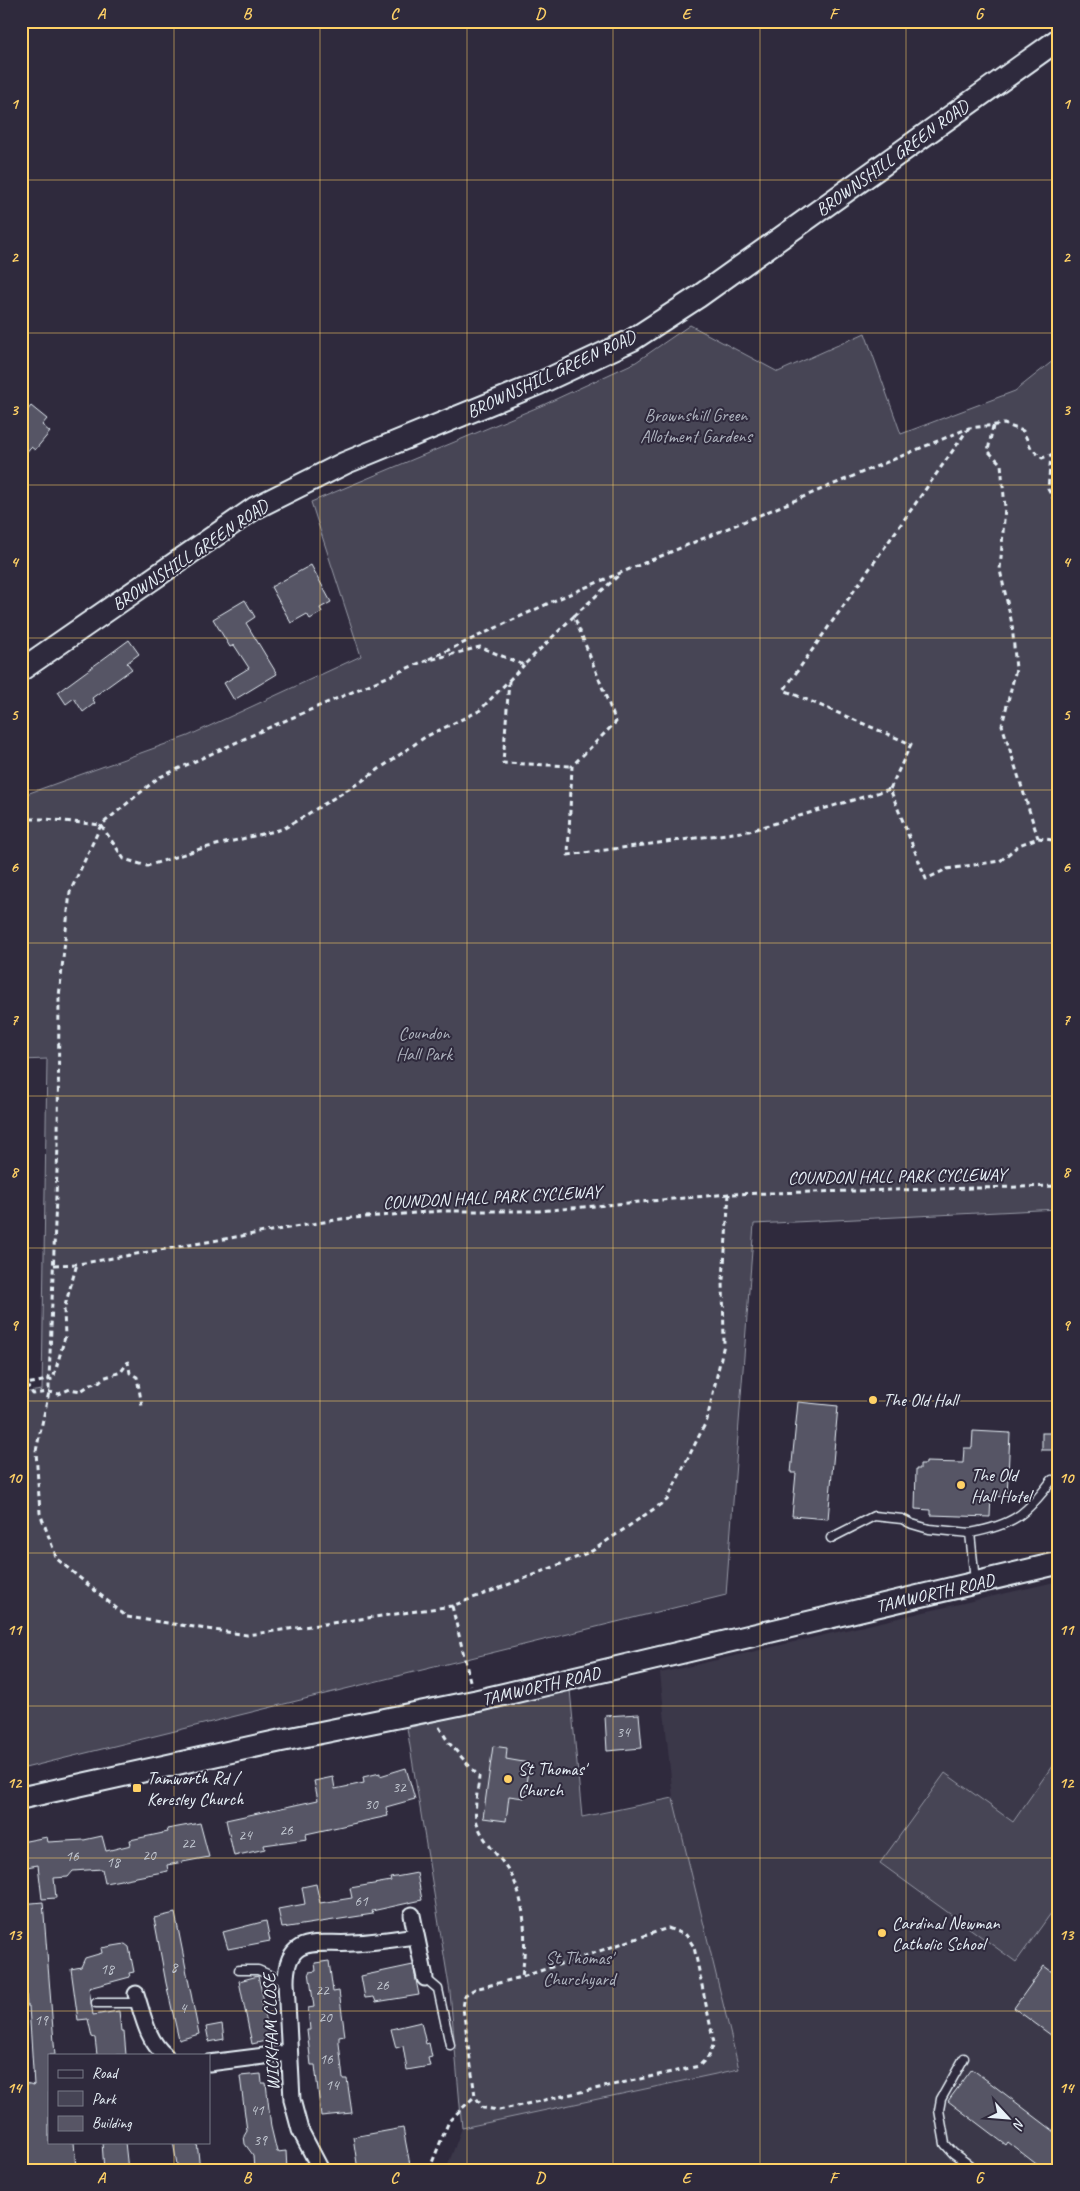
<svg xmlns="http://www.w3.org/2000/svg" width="1080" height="2191" font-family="Caveat,sans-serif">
<rect width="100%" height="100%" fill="#2f2a3d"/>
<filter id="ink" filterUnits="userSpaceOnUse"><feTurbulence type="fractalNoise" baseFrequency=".02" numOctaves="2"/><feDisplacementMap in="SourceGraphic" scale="10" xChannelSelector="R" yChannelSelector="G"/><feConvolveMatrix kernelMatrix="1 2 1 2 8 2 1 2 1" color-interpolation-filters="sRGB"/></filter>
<g filter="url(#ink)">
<!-- built -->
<polygon fill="#3b3749" points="1059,1581 1059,2170 446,2170 462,2128 739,2069 673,1798 660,1673"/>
<!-- green -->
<g fill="#464455" stroke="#979aa6">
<polygon points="690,325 778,372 865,333 901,434 1015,391 1059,356 1059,1209 754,1224 726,1595 21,1769 21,1393 42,1390 47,1059 21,1060 21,796 188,736 361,656 311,502 543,405 636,362"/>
<polygon points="570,1690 582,1817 673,1798 739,2069 462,2128 450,1992 407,1728"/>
<polygon points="1059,1756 1059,1902 1016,1962 880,1863 945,1773 1013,1822"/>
</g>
<!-- building -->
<g fill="#575565" stroke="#e8f1f8">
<polygon points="31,406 47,419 42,425 50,432 35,450 31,447 21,458 21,418"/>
<polygon points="311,565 331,602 320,608 322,612 310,619 307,614 291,623 271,587"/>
<polygon points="245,600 255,617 246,623 277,674 234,700 224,683 249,668 234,645 230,647 213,619"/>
<polygon points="129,640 139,654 127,663 132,669 92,698 95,703 83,712 74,698 66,704 58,692"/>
<polygon points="798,1402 838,1406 828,1519 792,1516 796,1473 791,1473"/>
<polygon points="973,1431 1010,1433 1007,1497 991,1496 990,1517 931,1515 931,1510 915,1509 916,1469 920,1469 920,1464 926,1464 926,1462 963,1463 964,1448 972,1448"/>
<rect x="1042" y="1433" width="17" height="17"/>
<polygon points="639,1714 642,1748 607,1751 605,1716"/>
<polygon points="493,1746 507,1748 506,1759 529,1763 524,1798 509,1796 506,1821 483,1818"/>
<polygon points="406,1768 415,1799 386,1807 388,1816 306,1834 307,1839 264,1845 265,1849 234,1856 226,1820 318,1800 314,1781 333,1777 335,1789 364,1783 363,1777 380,1773 380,1776"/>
<polygon points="200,1823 209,1857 167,1865 168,1871 105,1883 102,1869 73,1871 68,1877 54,1878 56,1898 42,1899 38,1865 21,1868 21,1842 47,1837 48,1842 84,1840 102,1836 106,1851 131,1845 130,1840 168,1832 167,1829"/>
<polygon points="417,1873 422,1900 372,1911 373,1914 282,1928 278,1909 305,1904 302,1887 316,1884 320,1903 352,1898 350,1888 391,1881 390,1878"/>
<polygon points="43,1902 55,2055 49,2055 49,2142 74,2142 76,2170 26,2170 28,2164 21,2162 21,2082 34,2085 29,2006 27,2006 23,1951 21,1951 21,1904"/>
<polygon points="175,1913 199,2034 179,2040 166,1983 154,1918"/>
<polygon points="266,1921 270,1941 228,1949 223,1932"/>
<polygon points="125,1944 129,1947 134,1972 129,1973 130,1977 89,1988 93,2015 119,2011 121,2031 124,2031 126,2055 97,2055 95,2038 92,2037 88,2019 78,2020 71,1969 81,1967 85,1958 102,1953 101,1948"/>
<polygon points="329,1961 333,1992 339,1991 345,2036 339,2037 339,2043 343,2079 347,2079 352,2113 321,2116 315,2065 311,2065 307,2030 310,2030 308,2008 314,2007 309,1972 316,1971 315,1963"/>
<polygon points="413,1965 419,1995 376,2002 374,1997 365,1998 361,1976"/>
<polygon points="1044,1966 1059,1977 1059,2041 1014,2008"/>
<polygon points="258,1976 264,2001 261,2001 270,2040 252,2044 239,1981"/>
<polygon points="421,2022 426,2044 429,2043 432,2057 428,2058 430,2066 407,2070 403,2046 396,2048 391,2029"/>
<polygon points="222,2024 224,2039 209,2042 206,2027"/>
<polygon points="972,2069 1059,2135 1059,2170 1044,2170 1008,2142 1006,2145 948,2101"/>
<polygon points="261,2074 262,2083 266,2083 271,2127 277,2152 286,2151 287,2170 254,2170 253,2155 245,2144 244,2136 247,2131 240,2076"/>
<polygon points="403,2128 411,2170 358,2170 353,2137"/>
<polygon points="102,2142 125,2142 128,2170 104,2170"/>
<polygon points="173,2142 197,2142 200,2170 178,2170"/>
</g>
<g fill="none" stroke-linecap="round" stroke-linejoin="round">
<defs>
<g id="lane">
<path d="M970 1533C1013 1525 1026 1515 1052 1480"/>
<polyline points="831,1538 874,1516 902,1519 912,1524 929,1529 970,1533 975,1581"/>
<polyline points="239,1970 258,1970 286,1982"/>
<polyline points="425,1978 438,1989 450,2045"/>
<polyline points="96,2003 139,2003"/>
<polyline points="964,2058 941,2099 939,2110 945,2144 953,2153 976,2170"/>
</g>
<g id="street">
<polyline points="412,1915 425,1978"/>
<path d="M136 1994C143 2015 147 2040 165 2055"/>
<polyline points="209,2063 288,2053"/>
<path d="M321 2170 300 2130 292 2100 286 1982C286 1931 322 1946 353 1943 374 1942 394 1939 415 1936"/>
</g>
<g id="secondary">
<polyline points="21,670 255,508 345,463 538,384 632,340 698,297 1059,39"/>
<polyline points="21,1798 279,1741 476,1701 1059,1563"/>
</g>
</defs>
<!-- lane casing -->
<use href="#lane" stroke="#e8f1f8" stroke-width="11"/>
<!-- street casing -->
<use href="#street" stroke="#e8f1f8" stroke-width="19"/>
<!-- secondary casing -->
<use href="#secondary" stroke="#e8f1f8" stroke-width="25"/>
<!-- path -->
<g stroke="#e8f1f8" stroke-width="3" stroke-dasharray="5 4" stroke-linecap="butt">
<polyline points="993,426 988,451 1001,464 1005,507 1000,570 1012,624 1016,669 1002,725 1038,838"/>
<polyline points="1059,449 1051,455 1059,464"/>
<polyline points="574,616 619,575"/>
<polyline points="429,659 560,598 969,428 1004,424 1023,431 1031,448 1042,458 1051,455 1048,489 1059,509"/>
<polyline points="509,681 503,763 572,766"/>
<polyline points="890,789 911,744 784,690 968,429"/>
<polyline points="21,819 45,819 101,825 124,859 147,866 200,849 283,829 362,781 425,737 479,711 524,665"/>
<polyline points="729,1194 723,1279 724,1344 707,1420 667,1500 592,1551 539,1573 452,1606 247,1635 127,1617 57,1559 40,1513 36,1451 49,1392 49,1380 58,1145 59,997 70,892 101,825 158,778 268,728 422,662 480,647 524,665 574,616 616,722 572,766 568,855 749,831 890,789 926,879 947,869 1000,861 1019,845 1038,838 1059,841"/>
<polyline points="54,1265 78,1264 341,1219 441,1211 539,1211 729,1194 1059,1186"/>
<polyline points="21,1377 33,1394 49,1392 59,1394 70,1389 81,1391 91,1384 98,1383 103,1378 121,1372 128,1362 130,1373 137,1377 142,1406"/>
<polyline points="21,1385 53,1379 65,1337 64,1309 77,1264"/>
<polyline points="452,1606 471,1685"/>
<path d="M439 1727 449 1743 479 1777C478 1790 474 1807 476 1819 481 1842 503 1858 513 1878 527 1909 526 1945 522 1977"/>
<polyline points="429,2170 449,2121 475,2096 463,2008 465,1995 475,1989 522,1977 668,1928 686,1935 694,1947 714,2043 709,2056 699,2066 499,2110 483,2108 475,2096"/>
</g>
<!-- lane -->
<use href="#lane" stroke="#2f2a3d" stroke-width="8"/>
<!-- street -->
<use href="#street" stroke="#2f2a3d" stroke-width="15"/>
<!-- secondary -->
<use href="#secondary" stroke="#2f2a3d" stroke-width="21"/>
</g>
</g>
<!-- grid -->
<path fill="none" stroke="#ffd166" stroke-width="1" stroke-opacity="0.55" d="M174 21V2055M320 21V2170M467 21V2170M613 21V2170M760 21V2170M906 21V2170M21 180H1059M21 333H1059M21 485H1059M21 638H1059M21 790H1059M21 943H1059M21 1096H1059M21 1248H1059M21 1401H1059M21 1553H1059M21 1706H1059M21 1858H1059M21 2011H1059M174 2142V2170"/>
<!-- markers -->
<g fill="#ffd166" stroke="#2f2a3d" stroke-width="2">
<circle cx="873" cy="1400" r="5"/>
<circle cx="961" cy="1485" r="5"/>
<circle cx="508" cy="1779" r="5"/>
<rect x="132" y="1783" width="10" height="10" rx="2.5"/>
<circle cx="882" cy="1933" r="5"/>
</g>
<g text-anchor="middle" stroke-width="4" stroke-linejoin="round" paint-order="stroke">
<!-- number labels -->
<g font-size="15" fill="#c4cad3">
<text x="623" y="1737">34</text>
<text x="399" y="1792">32</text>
<text x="371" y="1809">30</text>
<text x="286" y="1835">26</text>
<text x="245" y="1840">24</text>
<text x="188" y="1848">22</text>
<text x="149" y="1860">20</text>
<text x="72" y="1861">16</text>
<text x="113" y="1867">18</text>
<text x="361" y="1906">61</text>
<text x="174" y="1972">8</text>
<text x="107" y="1974">18</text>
<text x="382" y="1990">26</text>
<text x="322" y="1995">22</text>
<text x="183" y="2013">4</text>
<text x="325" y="2022">20</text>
<text x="41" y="2025">19</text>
<text x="326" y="2064">16</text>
<text x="332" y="2090">14</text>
<text x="257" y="2115">41</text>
<text x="260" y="2145">39</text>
</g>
<!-- street labels -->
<g font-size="18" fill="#e8f1f8" stroke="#2f2a3d">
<text transform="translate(892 158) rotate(-36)" y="6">BROWNSHILL GREEN ROAD</text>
<text transform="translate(551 374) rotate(-25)" y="6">BROWNSHILL GREEN ROAD</text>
<text transform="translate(190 555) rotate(-34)" y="6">BROWNSHILL GREEN ROAD</text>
<text transform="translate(897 1176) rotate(-1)" y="6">COUNDON HALL PARK CYCLEWAY</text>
<text transform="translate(492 1197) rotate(-3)" y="6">COUNDON HALL PARK CYCLEWAY</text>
<text transform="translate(935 1593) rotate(-13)" y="6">TAMWORTH ROAD</text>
<text transform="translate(541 1686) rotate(-13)" y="6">TAMWORTH ROAD</text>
<text transform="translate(271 2032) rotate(-92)" y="6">WICKHAM CLOSE</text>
</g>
<!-- park labels -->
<g font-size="18" fill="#afb4bf" stroke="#2f2a3d">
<text x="696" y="421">Brownshill Green<tspan x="696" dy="21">Allotment Gardens</tspan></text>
<text x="424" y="1039">Coundon<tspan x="424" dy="21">Hall Park</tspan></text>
<text x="579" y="1964">St Thomas'<tspan x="579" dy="21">Churchyard</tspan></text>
</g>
<!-- poi labels -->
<g font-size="18" fill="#e8f1f8" stroke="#2f2a3d" text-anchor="start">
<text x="883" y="1406">The Old Hall</text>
<text x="971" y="1481">The Old<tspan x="971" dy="21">Hall Hotel</tspan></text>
<text x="518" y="1775">St Thomas'<tspan x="518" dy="21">Church</tspan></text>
<text x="147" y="1784">Tamworth Rd /<tspan x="147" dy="21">Keresley Church</tspan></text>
<text x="892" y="1929">Cardinal Newman<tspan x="892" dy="21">Catholic School</tspan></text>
</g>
</g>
<!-- margin -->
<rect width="1080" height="2191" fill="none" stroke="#2f2a3d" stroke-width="55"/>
<!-- legend -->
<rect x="48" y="2054" width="162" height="90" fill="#2f2a3d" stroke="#797a88"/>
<rect x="58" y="2070" width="25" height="8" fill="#2f2a3d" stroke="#797a88"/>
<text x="92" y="2078" font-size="15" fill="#e8f1f8">Road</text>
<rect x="58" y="2091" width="25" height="15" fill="#464455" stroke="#797a88"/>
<text x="92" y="2104" font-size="15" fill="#e8f1f8">Park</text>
<rect x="58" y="2116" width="25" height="15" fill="#575565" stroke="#797a88"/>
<text x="92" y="2128" font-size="15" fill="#e8f1f8">Building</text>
<!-- north arrow -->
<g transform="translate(1008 2118) rotate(116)" stroke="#2f2a3d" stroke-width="4" paint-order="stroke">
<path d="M0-4L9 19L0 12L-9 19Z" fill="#e8f1f8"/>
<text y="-8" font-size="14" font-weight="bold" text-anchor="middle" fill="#e8f1f8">N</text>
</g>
<rect x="28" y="28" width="1024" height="2136" fill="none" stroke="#ffd166" stroke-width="2"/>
<g font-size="16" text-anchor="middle" font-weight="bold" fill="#ffd166">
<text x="101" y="19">A</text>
<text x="247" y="19">B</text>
<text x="394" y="19">C</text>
<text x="540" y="19">D</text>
<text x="686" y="19">E</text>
<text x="833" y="19">F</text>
<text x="979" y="19">G</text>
<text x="14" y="109">1</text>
<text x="1066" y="109">1</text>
<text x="14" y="262">2</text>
<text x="1066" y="262">2</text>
<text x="14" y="415">3</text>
<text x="1066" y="415">3</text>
<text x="14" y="567">4</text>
<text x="1066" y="567">4</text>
<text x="14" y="720">5</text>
<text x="1066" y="720">5</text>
<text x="14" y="872">6</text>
<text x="1066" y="872">6</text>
<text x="14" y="1025">7</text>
<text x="1066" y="1025">7</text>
<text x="14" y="1177">8</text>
<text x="1066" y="1177">8</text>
<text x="14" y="1330">9</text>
<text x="1066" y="1330">9</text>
<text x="14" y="1483">10</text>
<text x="1066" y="1483">10</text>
<text x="14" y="1635">11</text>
<text x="1066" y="1635">11</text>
<text x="14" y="1788">12</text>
<text x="1066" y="1788">12</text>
<text x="14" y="1940">13</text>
<text x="1066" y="1940">13</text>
<text x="14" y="2093">14</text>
<text x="1066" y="2093">14</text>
<text x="101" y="2183">A</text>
<text x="247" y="2183">B</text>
<text x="394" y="2183">C</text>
<text x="540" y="2183">D</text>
<text x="686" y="2183">E</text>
<text x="833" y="2183">F</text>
<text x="979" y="2183">G</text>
</g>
</svg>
